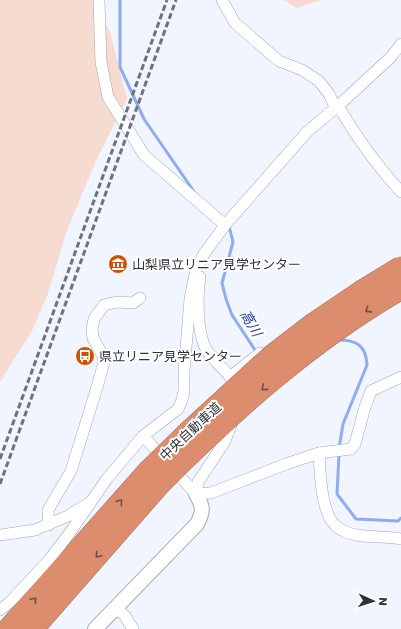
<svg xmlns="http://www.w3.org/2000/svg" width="401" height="629" font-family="Poppins,'Noto Sans JP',sans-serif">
<rect width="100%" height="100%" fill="#f0f5ff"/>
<!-- green -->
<g fill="#f6dbd1">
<polygon points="0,0 93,0 110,32 127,99 95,163 66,233 49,291 32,331 0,382"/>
<polygon points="284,0 321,0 297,8"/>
</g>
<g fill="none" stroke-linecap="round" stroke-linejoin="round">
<!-- stream -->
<g stroke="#8eacef" stroke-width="3">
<polyline points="120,0 120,67 144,119 195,193"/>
<polyline points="229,226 233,242 222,283 226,299 232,315 257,353"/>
<path d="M339 340C357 340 366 346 367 365L343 424 339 448"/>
<polyline points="339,454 337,494 356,519 398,521 401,518"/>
</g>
<defs>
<g id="minor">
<polyline points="99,0 101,62 108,97 144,155 225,225"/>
<polyline points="222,0 235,23 279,61 302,70 319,81 329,94 335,107"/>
<path d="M338 106C356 136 377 166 401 192"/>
<path d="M200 277C197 295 197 330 205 347 211 359 223 367 231 378 234 382 235 387 237 392"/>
<polyline points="230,377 260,353"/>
<polyline points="143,436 196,494 211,493 286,464 319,453 351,449 355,444 365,407 371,391 401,377"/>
<path d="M319 453C320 472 321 512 335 525 341 531 350 534 357 535 372 538 387 536 401 539"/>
<polyline points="196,494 198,482 224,443 234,418"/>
<polyline points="49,525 48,510 71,471 98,384 104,362 103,356 93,338 92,329 94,319 104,305 117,302 133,303 140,298"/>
<polyline points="0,535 35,530 68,516 87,504"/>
<polyline points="115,607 125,616 133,629"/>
<polyline points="0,610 10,602 49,560 69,534 106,480 143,436 178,409 182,400 184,391 184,372 190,299 196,269 204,254 225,225 307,132 338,106 391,57 401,44"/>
</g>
<path id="tertiary" d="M95 629 197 524C204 511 203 506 196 494"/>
<g id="motorway">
<polyline points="8,629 148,471"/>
<polyline points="33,629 160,484"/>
</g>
</defs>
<!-- minor casing -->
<use href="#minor" stroke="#9fa6b5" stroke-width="12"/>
<!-- tertiary casing -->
<use href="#tertiary" stroke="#9fa6b5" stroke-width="16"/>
<!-- motorway casing -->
<use href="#motorway" stroke="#9f6d5b" stroke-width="22"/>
<!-- minor -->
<use href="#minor" stroke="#fff" stroke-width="11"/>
<!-- tertiary -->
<use href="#tertiary" stroke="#fff" stroke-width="14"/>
<!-- motorway -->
<use href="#motorway" stroke="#dc8d6e" stroke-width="21"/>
<!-- rail -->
<g stroke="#6f727a" stroke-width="3" stroke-dasharray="6 3" stroke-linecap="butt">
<polyline points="0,459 167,0"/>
<polyline points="0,484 176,0"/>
</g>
<defs>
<g id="motorway-bridge">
<polyline points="148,471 190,430 271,356 314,323 360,292 401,267"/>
<path d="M160 484C233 411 311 341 401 289"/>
</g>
</defs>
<!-- motorway-bridge casing -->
<use href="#motorway-bridge" stroke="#9f6d5b" stroke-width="22" stroke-linecap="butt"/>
<!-- motorway-bridge -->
<use href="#motorway-bridge" stroke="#dc8d6e" stroke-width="21"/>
</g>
<!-- one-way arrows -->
<defs><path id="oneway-chevron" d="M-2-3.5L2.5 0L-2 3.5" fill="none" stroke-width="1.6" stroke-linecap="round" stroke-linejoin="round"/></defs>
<g stroke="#6c524b">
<use href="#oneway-chevron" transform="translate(368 310) rotate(147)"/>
<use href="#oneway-chevron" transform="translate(264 388) rotate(140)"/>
<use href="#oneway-chevron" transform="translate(120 502) rotate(-49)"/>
<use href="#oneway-chevron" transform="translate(98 555) rotate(131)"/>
<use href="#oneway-chevron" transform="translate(34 600) rotate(-49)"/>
</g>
<!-- icons -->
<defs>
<symbol id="museum-disc" viewBox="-11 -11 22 22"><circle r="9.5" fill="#d34f02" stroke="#fff"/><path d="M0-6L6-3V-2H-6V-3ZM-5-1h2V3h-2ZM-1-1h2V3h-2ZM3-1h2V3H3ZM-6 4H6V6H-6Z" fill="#fff"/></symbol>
<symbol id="bus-disc" viewBox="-11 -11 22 22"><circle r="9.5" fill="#d34f02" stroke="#fff"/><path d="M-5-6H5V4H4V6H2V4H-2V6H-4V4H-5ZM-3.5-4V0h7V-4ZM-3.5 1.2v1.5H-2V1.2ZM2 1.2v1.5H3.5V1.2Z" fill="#fff"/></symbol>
</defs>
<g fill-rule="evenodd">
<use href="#museum-disc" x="107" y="253" width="22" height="22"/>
<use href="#bus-disc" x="74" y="345" width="22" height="22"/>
</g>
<g text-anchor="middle" stroke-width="4" stroke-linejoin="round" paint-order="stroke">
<!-- poi labels -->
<g font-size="13" fill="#2f3238" stroke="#fff" text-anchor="start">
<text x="132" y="269">山梨県立リニア見学センター</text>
<text x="99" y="361">県立リニア見学センター</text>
</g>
<!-- street labels -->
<g font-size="13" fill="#2f3238" stroke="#fff">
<text transform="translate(190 431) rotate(-43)" y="5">中央自動車道</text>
</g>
<!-- water labels -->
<g font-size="14" font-style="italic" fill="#1d3b9a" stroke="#fff">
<text transform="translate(251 323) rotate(60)" y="5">高川</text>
</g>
</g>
<!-- north arrow -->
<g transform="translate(373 601) rotate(93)" stroke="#ffffff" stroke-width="3" paint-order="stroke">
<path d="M0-3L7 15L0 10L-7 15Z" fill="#2f3238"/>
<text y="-6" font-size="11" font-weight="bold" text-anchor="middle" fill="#2f3238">N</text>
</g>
</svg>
